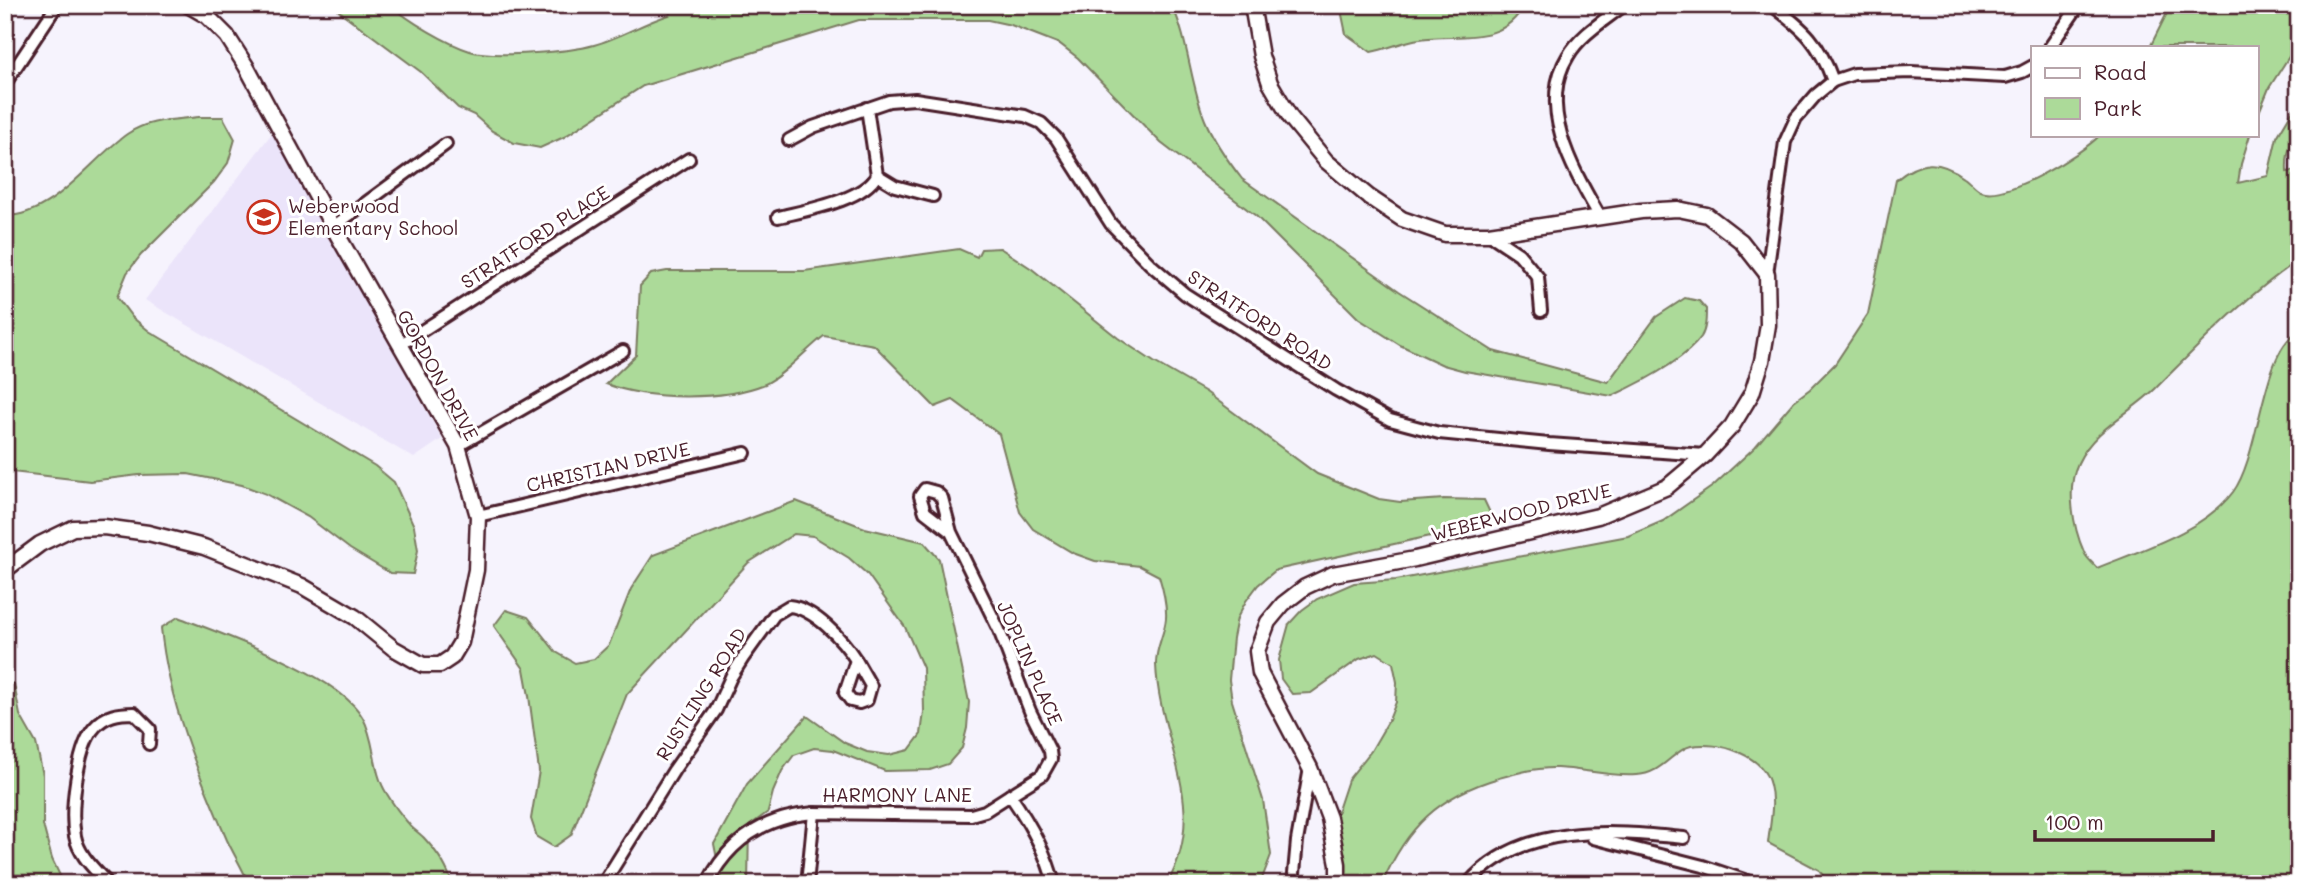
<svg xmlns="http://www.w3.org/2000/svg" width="2304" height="889" font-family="Mali,sans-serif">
<rect width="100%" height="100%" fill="#f6f3fd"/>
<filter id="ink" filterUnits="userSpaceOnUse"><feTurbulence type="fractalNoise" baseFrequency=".0143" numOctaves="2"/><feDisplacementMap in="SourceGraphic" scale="14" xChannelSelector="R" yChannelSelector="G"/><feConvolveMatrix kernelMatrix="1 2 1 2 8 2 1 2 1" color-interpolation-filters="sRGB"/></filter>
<g filter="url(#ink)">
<!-- built -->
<polygon fill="#ebe4fa" points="272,133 442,439 414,458 145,300"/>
<!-- green -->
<g fill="#acda99" stroke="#7b7c62" stroke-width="2">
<path d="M331 5H391C408 21 448 44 470 51 493 58 570 52 594 45 620 38 643 23 669 15L674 5H1172C1189 42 1190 83 1205 120 1214 142 1228 161 1242 179L1399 291 1493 351 1608 382 1656 317 1685 298 1699 301 1706 309C1706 319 1706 329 1701 337 1684 361 1638 384 1612 396L1465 371 1443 365 1400 345 1359 319 1256 216 1161 143 1078 58 1060 44 1011 25 988 20H859L643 86 564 137 540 148 514 143 492 131 474 115 458 108 421 72Z"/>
<path d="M1340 5H1524C1503 47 1457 33 1420 39 1403 41 1388 49 1371 52L1346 34Z"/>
<polygon points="2171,5 2299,5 2299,41 2269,88 2257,117 2257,47 2150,47"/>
<path d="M2299 100C2299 109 2301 121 2298 129 2290 147 2286 152 2287 172L2299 170V260C2245 296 2200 344 2155 389 2129 414 2094 429 2078 463 2066 488 2073 527 2084 552 2086 558 2093 563 2097 568 2141 550 2204 531 2233 492 2261 454 2261 350 2299 331V884H1829L1819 870 1768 843C1770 825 1775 803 1770 785 1763 754 1719 741 1691 746 1673 750 1663 774 1636 775 1610 777 1583 769 1557 768 1538 767 1517 773 1499 778 1440 795 1406 827 1382 884H1341V851L1336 816 1348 780 1371 751 1389 720 1396 702 1397 682 1393 663 1377 653 1359 659 1311 693 1292 694 1281 679 1279 660 1289 624 1302 610 1317 599 1354 583 1396 580 1628 536 1663 521 1713 486 1755 447 1794 401 1810 389 1835 364 1868 314 1896 180C1920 160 1939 159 1964 177 1970 181 1975 188 1981 191 2006 201 2082 154 2100 135H2250L2241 164 2238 183 2268 176 2277 137Z"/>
<path d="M199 117H223L235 139 228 163 214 182 141 255 127 273 117 297 132 317 149 331 375 466 394 482 414 526 418 550 413 574 390 573 350 549 308 517 266 494 242 485 188 474 139 475 90 481 12 472 5 476V216C54 216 91 159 127 134 148 119 175 120 199 117Z"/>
<path d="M1000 248 1032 269 1118 338 1154 362 1206 392 1317 474 1379 499 1400 502 1444 499 1484 500 1493 519 1476 526 1276 570 1258 585 1246 601 1237 618 1233 638 1229 680 1232 701 1263 800 1271 855 1260 884H1167C1211 805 1159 744 1156 665 1155 649 1165 633 1166 618 1167 603 1163 589 1159 576L1140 566 1095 561 1073 553 1033 529 1020 512 999 434 953 400 935 407 874 345 824 336C808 348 782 377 765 384 723 401 648 400 606 384L636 355 640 286 651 274 667 271H804L959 249 977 257 981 249Z"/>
<polygon points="796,501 865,528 924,542 939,559 969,702 967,728 962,748 948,764 930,770 885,771 833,750 814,748 794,755 782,771 773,792 768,812 749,826 748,884 722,884 714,844 747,784 807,716 845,743 867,752 889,755 909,750 921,734 924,712 923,668 905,627 868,575 849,558 813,536 794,534 748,563 627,694 571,835 554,847 537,837 531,819 539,771 529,696 524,669 494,626 506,610 528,617 556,652 575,663 594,659 609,645 631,589 653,555"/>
<path d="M178 617C224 635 340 675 363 718 376 742 372 771 387 794 393 804 401 815 409 824 413 830 420 833 425 839 436 851 448 868 452 884H249C243 869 234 855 227 840 198 773 168 701 161 628Z"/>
<polygon points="5,680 14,684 20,715 36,743 43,775 43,825 52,859 64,884 5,884"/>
</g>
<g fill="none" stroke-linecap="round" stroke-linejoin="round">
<defs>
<g id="street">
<path d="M1772 5C1805 30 1819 42 1833 81"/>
<polyline points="2050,47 2079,5"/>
<polyline points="6,82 57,5"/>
<polyline points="867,108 877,175"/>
<polyline points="789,140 813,127 889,101 915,99 1025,116 1041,123 1056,138 1111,224 1150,264 1185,294 1336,390 1390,420 1439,433 1549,444 1705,455"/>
<polyline points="877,175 895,186 933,196"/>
<path d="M778 217C806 210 863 201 877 175"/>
<path d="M1600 217C1574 171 1536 108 1568 56 1580 35 1605 20 1624 5"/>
<polyline points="333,227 446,144"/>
<polyline points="1489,234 1519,254 1538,277 1541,311"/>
<polyline points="1767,274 1785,142 1796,118 1816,95 1833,81 1854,74 1911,72 2005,77 2022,72 2033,66"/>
<polyline points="400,345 689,159"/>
<polyline points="458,446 623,351"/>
<polyline points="478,516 745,453"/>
<polyline points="951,532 925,512 920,496 925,489 936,492 942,498 951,532 999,630 1030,711 1050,751 1051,759 1042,775 1010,795"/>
<polygon points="856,660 871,686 867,700 859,703 851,701 845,693"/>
<polyline points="1593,838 1703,866 1756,884"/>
<path d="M108 884C95 869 79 856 75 836 70 811 77 746 95 727 105 715 119 713 134 713L150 729 149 744"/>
<path d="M603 884 674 770 716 710 731 677 743 658 774 615 789 606C814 608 843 640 856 660"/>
<path d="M707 884C729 840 766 817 814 813L971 815 985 811 1010 795C1029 822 1046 851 1054 884"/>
<polyline points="807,884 814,813"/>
<polyline points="1293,884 1297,841 1310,768"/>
<path d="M1468 884C1520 822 1612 831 1684 838"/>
</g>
<g id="secondary">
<polyline points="1252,5 1261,56 1270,83 1290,117 1326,161 1369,197 1402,219 1445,234 1489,234 1641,211 1678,209 1707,215 1741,241 1767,274 1768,325 1762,361 1752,393 1732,426 1705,455 1667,487 1598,516 1415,559 1333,574 1305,587 1283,604 1268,622 1257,651 1260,673 1310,768 1329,818 1338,864 1338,884"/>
<polyline points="5,570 40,544 73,528 104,527 148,533 204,547 302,586 355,617 393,648 423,665 440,665 452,657 461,642 476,570 478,516 458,446 333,227 246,66 227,36 207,16 188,5"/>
</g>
</defs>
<!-- street casing -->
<use href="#street" stroke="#4a1f2b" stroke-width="16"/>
<!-- secondary casing -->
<use href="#secondary" stroke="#4a1f2b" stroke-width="19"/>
<!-- street -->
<use href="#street" stroke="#fff" stroke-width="10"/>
<!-- secondary -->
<use href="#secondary" stroke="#fff" stroke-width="14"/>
</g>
</g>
<!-- icons -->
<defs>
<symbol id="school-ring" viewBox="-11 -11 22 22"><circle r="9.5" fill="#fff" stroke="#c8321e" stroke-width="1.5"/><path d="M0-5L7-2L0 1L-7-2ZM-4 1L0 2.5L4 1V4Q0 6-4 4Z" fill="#c8321e"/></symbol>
</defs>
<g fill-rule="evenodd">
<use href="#school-ring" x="245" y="198" width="38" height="38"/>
</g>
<g text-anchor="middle" stroke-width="6" stroke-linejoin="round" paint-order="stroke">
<!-- poi labels -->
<g font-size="19" fill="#4a1f2b" stroke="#fff" text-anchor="start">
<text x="288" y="213">Weberwood<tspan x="288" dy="22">Elementary School</tspan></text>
</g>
<!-- street labels -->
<g font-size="19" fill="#4a1f2b" stroke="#fff">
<text transform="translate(535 237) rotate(-33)" y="7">STRATFORD PLACE</text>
<text transform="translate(1260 320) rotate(33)" y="7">STRATFORD ROAD</text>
<text transform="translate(438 375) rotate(61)" y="7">GORDON DRIVE</text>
<text transform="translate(608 467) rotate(-13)" y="7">CHRISTIAN DRIVE</text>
<text transform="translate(1521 512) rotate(-14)" y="7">WEBERWOOD DRIVE</text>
<text transform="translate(1030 663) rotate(66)" y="7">JOPLIN PLACE</text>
<text transform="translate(701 694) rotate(-58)" y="7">RUSTLING ROAD</text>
<text x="897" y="802">HARMONY LANE</text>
</g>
</g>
<!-- margin -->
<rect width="2304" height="889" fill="none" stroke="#fff" stroke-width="28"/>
<rect x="14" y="14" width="2276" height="861" fill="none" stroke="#4a1f2b" stroke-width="2.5" filter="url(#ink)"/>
<!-- legend -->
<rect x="2031" y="46" width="228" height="91" fill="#ffffff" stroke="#b7a5aa" stroke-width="2"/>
<rect x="2045" y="68" width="35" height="10" fill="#ffffff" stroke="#b7a5aa" stroke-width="2"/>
<text x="2094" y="80" font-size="21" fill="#4a1f2b">Road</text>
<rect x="2045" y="98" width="35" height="21" fill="#acda99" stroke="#b7a5aa" stroke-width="2"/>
<text x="2094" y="116" font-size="21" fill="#4a1f2b">Park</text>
<!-- scale -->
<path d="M2035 830v10h178v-10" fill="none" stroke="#4a1f2b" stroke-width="3.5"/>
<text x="2045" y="830" font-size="21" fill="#4a1f2b" stroke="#ffffff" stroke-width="5" paint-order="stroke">100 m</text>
</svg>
